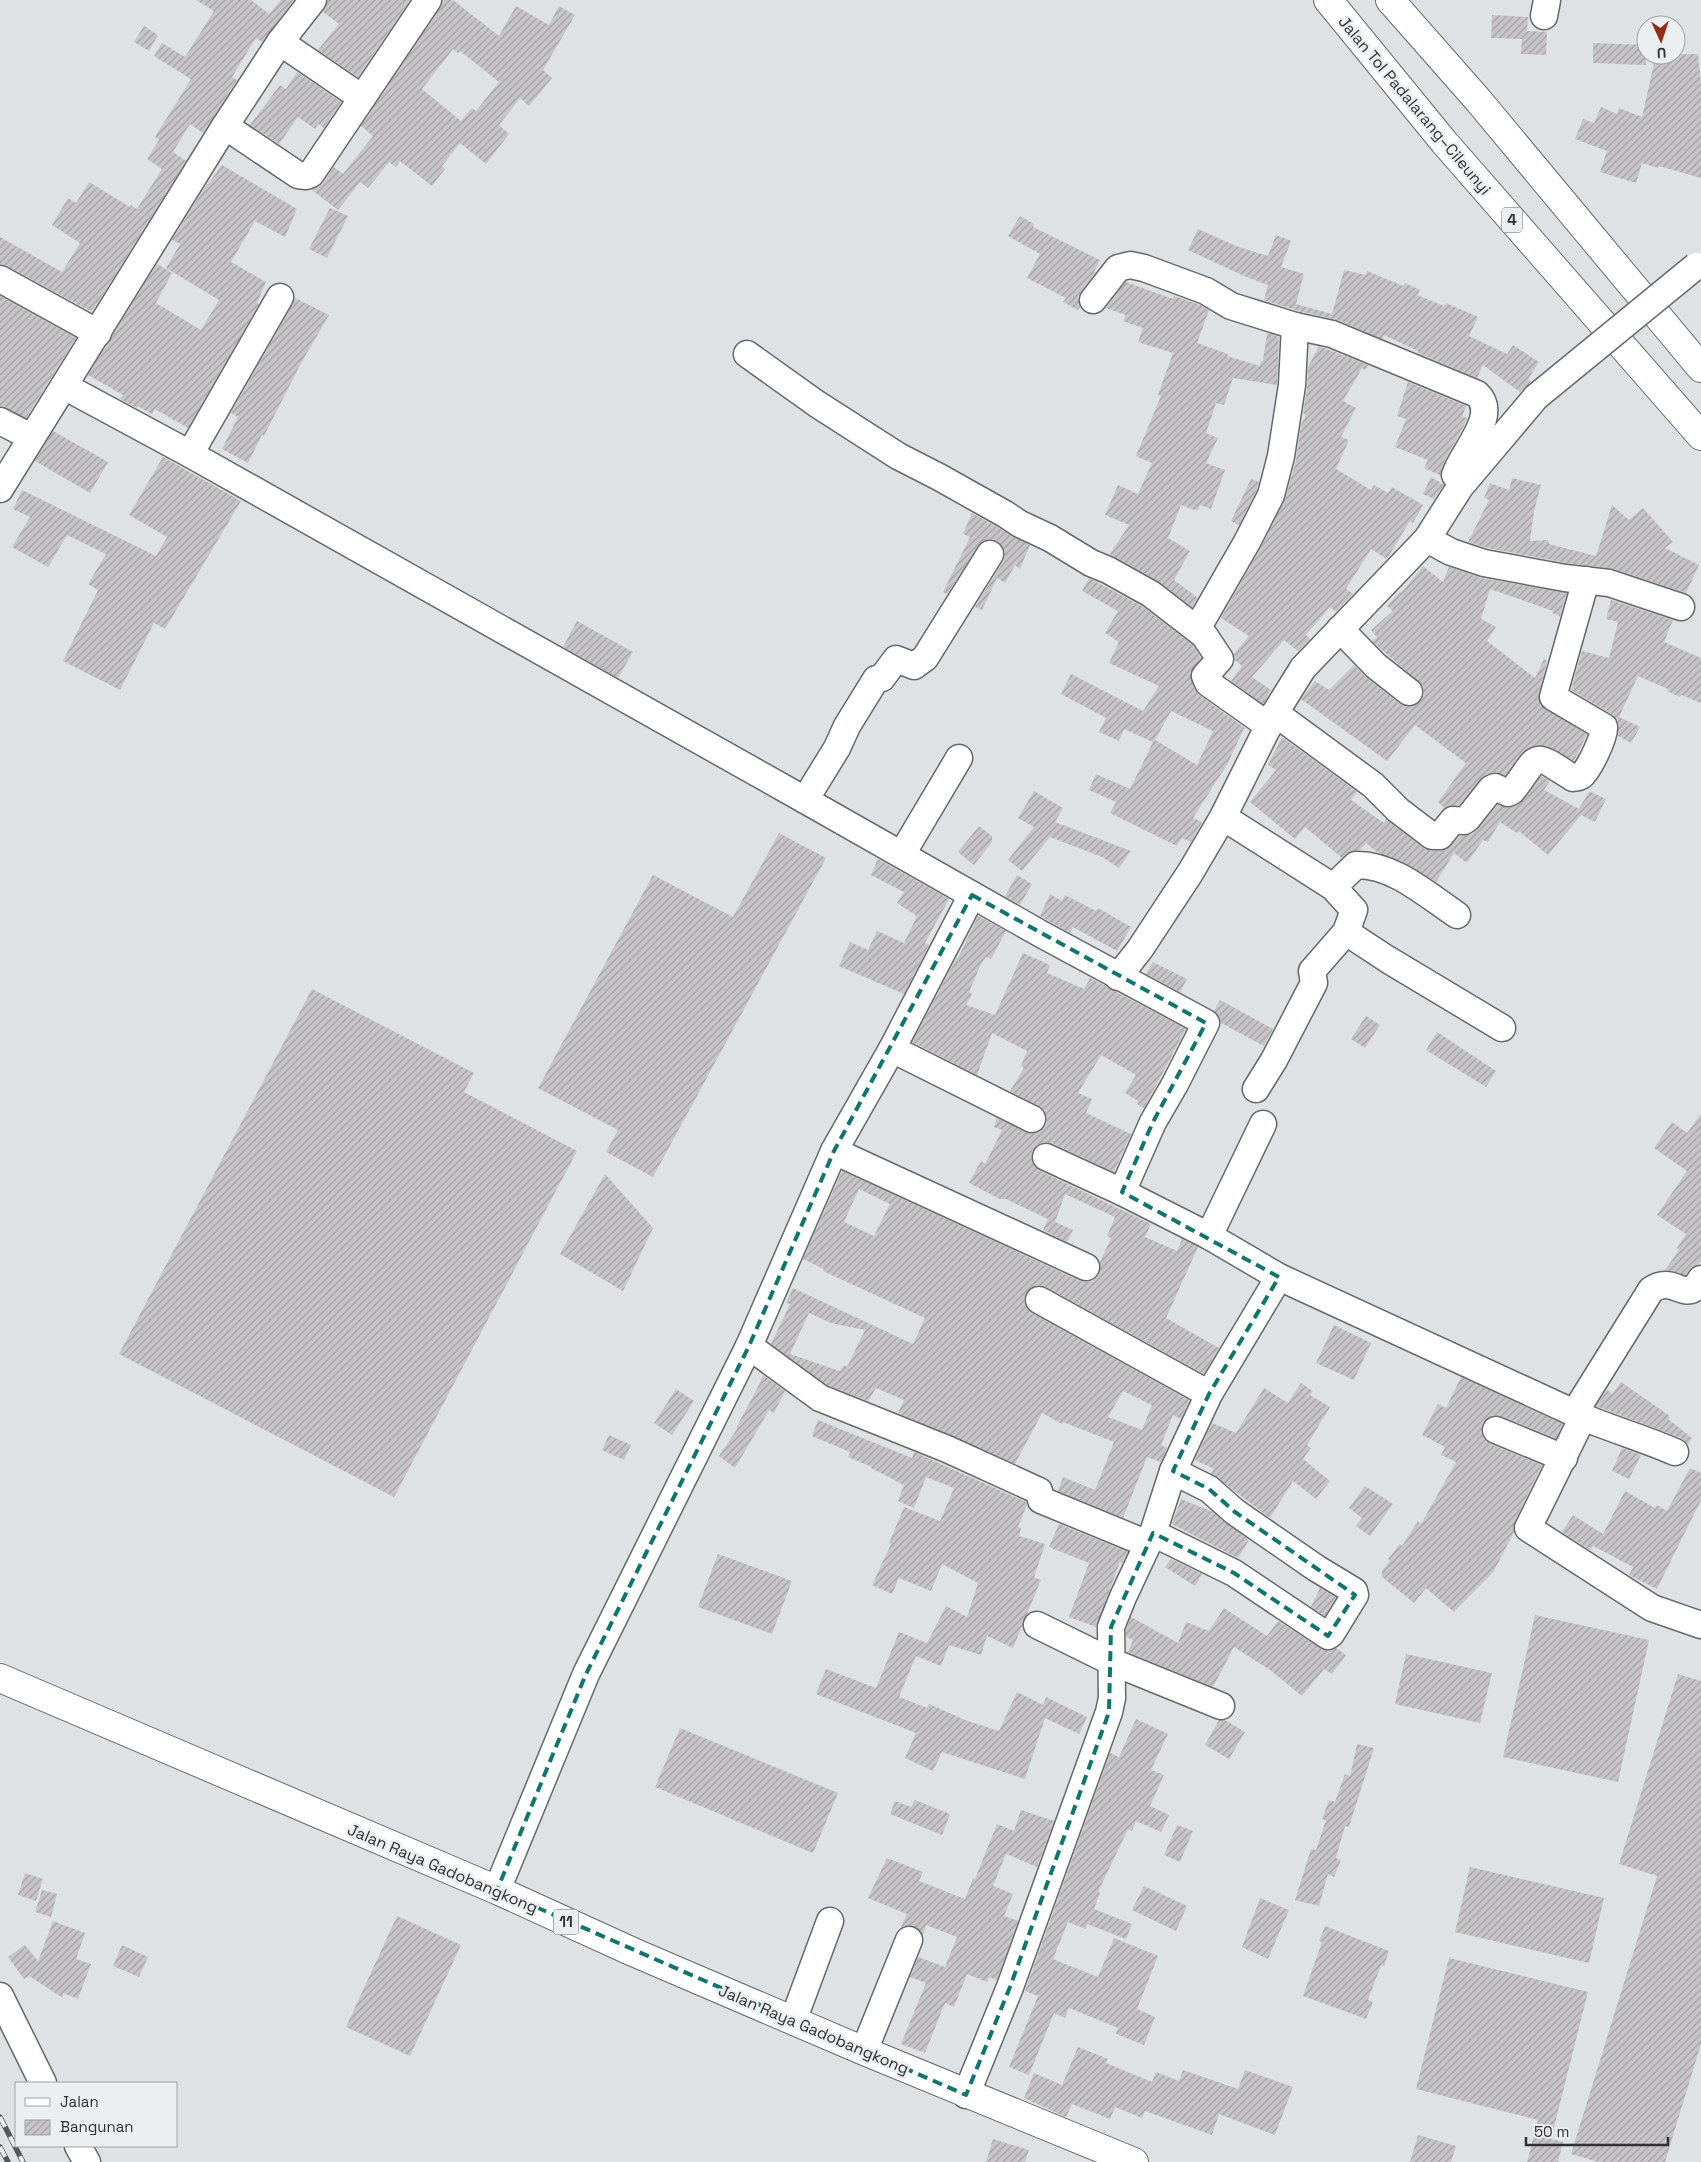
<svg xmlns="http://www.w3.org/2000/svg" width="1701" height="2162" font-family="'Space Grotesk',sans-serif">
<defs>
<pattern id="building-hatch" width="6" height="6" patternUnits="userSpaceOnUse" patternTransform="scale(1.25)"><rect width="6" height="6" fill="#c7c5c8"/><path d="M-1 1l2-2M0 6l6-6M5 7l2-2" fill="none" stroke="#a2a0a3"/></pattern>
</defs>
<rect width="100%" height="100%" fill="#dee2e4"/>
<!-- building -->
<g fill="url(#building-hatch)" fill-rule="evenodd">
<polygon points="196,0 251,0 269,14 281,0 294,0 262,42 256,38 232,77 237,80 203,133 190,124 173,152 186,161 92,312 7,266 0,264 0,237 62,272 80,243 52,225 68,198 76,203 89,182 130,207 131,205 137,209 162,169 147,159 159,140 155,137 191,79 154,56 162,43 185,57 214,11"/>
<polygon points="328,0 410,0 358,77 318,50 339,24 323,12"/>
<path d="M443 0H453L499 36 516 6 549 25 559 6 575 15 543 70 552 78 529 106 520 98 499 125 509 134 486 164 460 143 442 166 445 169 432 186 400 161 396 167 389 162 368 188 360 182 338 210 312 190 323 183 334 167 343 174 373 136 361 126 440 8ZM453 49 458 53 460 51 499 82 476 111 472 108 461 121 422 89Z"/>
<polygon points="1492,15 1528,17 1527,31 1547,32 1546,55 1521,54 1522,39 1491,38"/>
<polygon points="144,26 158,35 149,51 134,42"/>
<polygon points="1593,43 1646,45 1646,65 1593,63"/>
<polygon points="1698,54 1701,84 1701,178 1659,166 1658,168 1642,163 1636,183 1600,172 1607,151 1575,139 1583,119 1594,123 1601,107 1617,114 1619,108 1642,117 1656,55"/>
<polygon points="297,72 341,102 324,128 318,124 315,129 298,117 279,144 250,125 280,85 286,89"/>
<polygon points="222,165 297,209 285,237 255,221 231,262 266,282 257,303 259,304 188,428 155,409 152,414 138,406 137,408 120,399 123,395 88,375 157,264 172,273 156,303 201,330 219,300 166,268 180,244 172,240 207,184 208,184"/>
<polygon points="330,208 348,216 327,258 309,249"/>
<polygon points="1020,216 1034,224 1033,227 1100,260 1094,272 1096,272 1081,291 1078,297 1080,307 1078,310 1063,302 1066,298 1027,278 1040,254 1008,236"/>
<polygon points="1198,229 1236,246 1268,256 1276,235 1291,241 1281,267 1304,274 1296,304 1332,314 1344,270 1366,275 1367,271 1403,286 1405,283 1420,290 1417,295 1444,306 1446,303 1478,317 1469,336 1507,354 1513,345 1539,362 1528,379 1531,382 1520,392 1483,365 1477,378 1418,353 1418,351 1384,335 1382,339 1338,320 1299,311 1264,300 1268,285 1242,275 1188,250"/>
<polygon points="1126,282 1173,299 1174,296 1200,305 1209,310 1197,343 1228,354 1227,356 1260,366 1261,361 1263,361 1267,333 1279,337 1277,385 1233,378 1224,405 1216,403 1206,433 1218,438 1206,463 1225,470 1211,509 1200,505 1197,511 1181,505 1168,538 1190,551 1174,580 1198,598 1192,607 1158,581 1110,554 1129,525 1105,515 1118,485 1138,494 1152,463 1136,456 1161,396 1158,395 1173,353 1138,342 1143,328 1123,321 1126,315 1106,308"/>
<polygon points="0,296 76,338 26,418 0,406"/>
<polygon points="295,298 329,315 300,365 264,436 262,435 248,463 222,449 238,417 231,413 293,304"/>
<polygon points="1319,346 1368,365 1365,370 1362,368 1343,401 1356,408 1341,437 1349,440 1336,469 1371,490 1374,485 1388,493 1392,487 1423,505 1413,523 1410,521 1387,559 1371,549 1346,589 1353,594 1336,612 1330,607 1306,635 1310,639 1298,651 1284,640 1252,677 1271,690 1263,704 1231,681 1242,666 1235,660 1234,654 1249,636 1221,618 1260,549 1285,499 1296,460 1301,425 1306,415 1303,413 1307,389 1308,367"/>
<polygon points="1408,382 1466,406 1462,417 1468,418 1445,460 1440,475 1424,468 1428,460 1395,447 1406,419 1397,416"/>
<polygon points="53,431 108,462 90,493 35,461"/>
<polygon points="163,457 241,501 165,629 154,623 120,690 63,661 98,590 88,584 106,554 67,535 48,567 12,547 30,517 13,509 22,490 156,556 167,537 129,515"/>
<polygon points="1431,477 1444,485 1434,499 1423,494"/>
<polygon points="1512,478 1541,485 1534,511 1530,541 1548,540 1549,544 1596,556 1612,505 1629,520 1643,508 1673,542 1665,548 1699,565 1686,593 1614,569 1567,563 1488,548 1468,542 1489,500 1484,498 1490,483 1509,490"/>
<polygon points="1251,479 1259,482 1257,490 1239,525 1231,521"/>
<polygon points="972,513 1030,545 1020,569 1015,565 1005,583 997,578 982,610 975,607 1003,562 1005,555 1003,547 998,541 990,539 983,541 978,546 947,594 943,592 970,537 963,534"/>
<polygon points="1423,566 1443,582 1449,567 1481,578 1567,593 1560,616 1552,613 1553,611 1490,589 1481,619 1496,627 1487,641 1535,678 1544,659 1547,661 1539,693 1540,705 1587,734 1574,761 1548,746 1537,745 1529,748 1521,754 1505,775 1494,772 1484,776 1459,805 1445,808 1438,802 1466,763 1451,752 1415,725 1387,761 1301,699 1315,681 1329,690 1354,665 1367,678 1400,704 1406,707 1414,706 1420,702 1424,695 1423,686 1372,641 1377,637 1371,630 1393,611 1387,606 1400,592 1401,593"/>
<path d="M1089 578 1143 607 1193 645 1201 658 1190 673 1194 689 1199 695 1249 731 1244 728 1228 763 1193 818 1202 822 1191 842 1182 838 1177 846 1110 813 1116 802 1089 790 1096 774 1130 789 1153 742 1124 729 1119 741 1099 732 1106 718 1061 694 1071 674 1143 711 1159 686 1109 663 1119 642 1105 633 1118 611 1082 591ZM1171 711 1213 731 1197 765 1155 740Z"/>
<polygon points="1611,600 1673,620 1664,642 1701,658 1701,703 1681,695 1680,697 1667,691 1668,689 1638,676 1619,717 1640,727 1631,743 1618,736 1618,721 1612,714 1571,690 1582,651 1609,658 1618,622 1606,619"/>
<polygon points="577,621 633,652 618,678 563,647"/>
<polygon points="1282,737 1357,792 1351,800 1384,823 1386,819 1423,848 1431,851 1446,850 1460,836 1473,833 1498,805 1509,808 1519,804 1541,776 1550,781 1544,790 1579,809 1589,791 1606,799 1595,822 1581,815 1548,855 1519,831 1517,833 1500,822 1488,842 1483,840 1467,863 1454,853 1436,882 1403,862 1377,852 1366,843 1360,850 1351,851 1342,858 1305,827 1295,839 1250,802 1276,770 1268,765"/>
<polygon points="1034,791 1063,808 1055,822 1131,851 1119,868 1102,857 1050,837 1022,871 1008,860 1034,827 1018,818"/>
<polygon points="979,826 992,836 992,842 974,865 958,852"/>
<polygon points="779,833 826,858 653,1177 606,1152 618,1130 538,1088 653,875 733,917"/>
<polygon points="878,859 949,899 925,943 929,945 904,994 839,966 850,942 868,950 877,931 904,943 917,916 897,903 904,892 871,875"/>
<polygon points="1017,875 1032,884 1020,905 1005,896"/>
<polygon points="1050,894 1062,901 1065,895 1096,911 1098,908 1131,927 1117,951 1073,927 1070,933 1040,916"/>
<path d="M978 916 1006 931 991 959 986 957 981 964 969 992 972 994 966 1005 995 1015 1023 953 1050 965 1047 973 1084 989 1090 978 1186 1029 1144 1108 1137 1104 1138 1101 1125 1093 1136 1075 1101 1055 1078 1093 1092 1099 1086 1113 1131 1134 1114 1172 1052 1143 1045 1142 1037 1145 1032 1151 1031 1158 1034 1165 1040 1171 1151 1224 1145 1237 1177 1251 1182 1239 1198 1247 1166 1318 1219 1348 1204 1374 1046 1287 1039 1285 1032 1287 1026 1293 1024 1301 1026 1307 1032 1313 1189 1400 1181 1419 1173 1415 1161 1445 1167 1448 1161 1462 1147 1457 1123 1518 1058 1491 1063 1477 1095 1490 1114 1442 1063 1422 1062 1424 1042 1413 1015 1464 898 1413 904 1400 876 1388 868 1401 827 1385 771 1344 790 1304 786 1303 793 1288 913 1344 925 1318 823 1271 824 1269 803 1259 842 1171 1080 1281 1088 1282 1095 1279 1099 1274 1100 1262 1111 1238 1107 1236 1115 1217 1065 1194 1055 1222 1073 1230 1067 1242 1043 1230 1048 1219 1006 1199H1000L969 1183 981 1161 985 1164 1002 1130 994 1127 997 1118 1032 1134 1040 1132 1046 1125 1047 1118 1044 1110 1010 1091 1024 1068 1021 1066 1027 1051 992 1033 977 1075 912 1042 957 957 958 958ZM859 1189 890 1204 874 1236 844 1222ZM809 1313 831 1323 865 1330 847 1367 844 1365 840 1371 790 1354ZM1123 1391 1152 1405 1142 1430 1108 1417Z"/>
<polygon points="1153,962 1187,979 1180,992 1146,974"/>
<polygon points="312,989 474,1073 464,1092 577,1151 394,1497 119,1354"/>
<polygon points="1220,1000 1273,1029 1264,1046 1221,1023 1219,1015 1214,1011"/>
<polygon points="1366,1016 1380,1025 1365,1048 1351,1039"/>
<polygon points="1437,1032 1496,1071 1486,1087 1426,1050"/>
<polygon points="1701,1114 1701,1261 1686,1275 1665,1270 1679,1250 1677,1248 1686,1234 1657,1215 1687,1171 1654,1148 1672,1122 1687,1133"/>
<polygon points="605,1174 653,1228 623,1291 560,1254"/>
<polygon points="1334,1325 1371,1343 1354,1380 1316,1363"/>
<polygon points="763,1375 785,1391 774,1413 769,1410 735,1468 719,1456 737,1429 736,1428 757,1389"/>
<polygon points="1461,1377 1563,1424 1556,1438 1501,1416 1494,1415 1487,1418 1482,1424 1481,1432 1484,1439 1490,1444 1542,1465 1515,1521 1514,1532 1494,1571 1454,1612 1426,1588 1414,1603 1382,1577 1382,1571 1390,1561 1388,1559 1400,1544 1402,1546 1418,1521 1421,1524 1456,1462 1441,1455 1445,1447 1422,1435 1438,1404 1446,1408"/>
<polygon points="1621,1382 1670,1416 1668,1419 1692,1438 1688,1445 1681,1438 1596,1406 1607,1390 1612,1394"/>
<polygon points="1301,1383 1313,1391 1310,1395 1330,1407 1307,1445 1311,1448 1303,1459 1330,1481 1316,1499 1293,1481 1270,1518 1211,1473 1214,1469 1195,1460 1212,1423 1236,1433 1264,1388 1288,1403"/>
<polygon points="676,1389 694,1401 672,1435 654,1423"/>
<polygon points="818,1420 912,1458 914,1452 1026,1502 1027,1505 1018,1527 1021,1528 1019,1536 1045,1544 1034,1577 1041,1580 1013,1648 987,1636 981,1655 949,1645 941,1666 916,1656 899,1697 927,1708 929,1704 965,1720 999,1731 1017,1692 1043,1705 1046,1697 1087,1717 1079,1734 1045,1718 1025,1779 942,1752 933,1771 905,1758 916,1733 816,1694 826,1669 876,1688 899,1632 927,1643 946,1606 967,1617 978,1583 942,1564 931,1591 899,1578 892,1594 872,1585 891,1544 889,1543 904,1507 940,1521 954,1488 926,1477 914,1508 898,1501 904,1485 871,1468 872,1467 848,1457 850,1452 812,1436"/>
<polygon points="609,1435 631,1445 624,1460 602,1450"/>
<polygon points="1622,1448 1641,1455 1629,1479 1612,1471"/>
<polygon points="1690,1468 1701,1473 1701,1500 1657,1589 1629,1575 1633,1567 1593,1546 1590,1550 1562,1532 1573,1515 1603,1534 1625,1491 1655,1508 1657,1505 1667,1511"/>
<polygon points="1365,1486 1393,1504 1370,1536 1356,1526 1362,1518 1349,1508"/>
<polygon points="1181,1499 1213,1512 1249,1540 1238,1558 1172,1524"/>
<polygon points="1059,1524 1128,1552 1122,1563 1120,1562 1096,1627 1069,1617 1089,1563 1049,1547"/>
<polygon points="718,1554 792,1581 772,1634 698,1607"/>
<polygon points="1171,1559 1202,1574 1195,1586 1165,1567"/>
<polygon points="1320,1588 1336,1598 1325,1616 1311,1607"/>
<polygon points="1224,1608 1267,1636 1278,1621 1320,1648 1329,1651 1336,1648 1346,1655 1332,1674 1324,1669 1302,1696 1270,1670 1234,1647 1213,1687 1128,1652 1133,1640 1126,1637 1126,1630 1131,1617 1178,1643 1186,1622 1209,1631"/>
<polygon points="1535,1615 1649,1640 1618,1782 1503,1757"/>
<polygon points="1406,1654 1492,1673 1480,1723 1395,1704"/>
<polygon points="1678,1674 1701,1681 1701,2044 1665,2162 1598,2162 1571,2154 1657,1876 1619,1864"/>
<polygon points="1136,1719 1168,1734 1151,1770 1164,1775 1150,1806 1169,1815 1161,1832 1136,1821 1132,1831 1128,1829 1098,1892 1100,1893 1094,1909 1132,1924 1126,1939 1087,1924 1086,1929 1068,1922 1053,1959 1098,1977 1114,1938 1158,1956 1137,2009 1155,2017 1144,2045 1116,2034 1118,2028 1069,2008 1065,2018 1054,2013 1029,2075 1009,2067 1038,1996 1025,1991 1110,1753 1119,1757"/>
<polygon points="1219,1720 1225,1720 1245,1732 1229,1759 1205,1745"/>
<polygon points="680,1728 838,1793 813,1853 655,1787"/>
<polygon points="1357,1744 1374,1748 1349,1827 1345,1826 1336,1858 1341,1860 1334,1877 1328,1874 1319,1906 1295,1900 1311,1849 1316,1850 1326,1820 1322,1819 1329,1800 1335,1802 1345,1774 1350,1776"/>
<polygon points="915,1800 950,1814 942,1835 890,1814 895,1801 911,1807"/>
<polygon points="1021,1810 1054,1821 1037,1867 1006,1854 993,1886 1013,1894 1004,1916 1018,1921 997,1980 989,1977 987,1982 967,1974 954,2007 945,2003 925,2053 901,2044 926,1983 910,1977 918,1957 945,1967 957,1937 926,1925 923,1935 914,1926 901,1927 907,1914 868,1898 887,1858 923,1872 919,1881 965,1899 973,1878 975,1879 997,1824 1014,1831"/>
<polygon points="1177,1825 1193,1831 1180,1862 1164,1855"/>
<polygon points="1470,1867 1604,1898 1589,1963 1455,1932"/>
<polygon points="25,1873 43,1879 36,1901 18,1895"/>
<polygon points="1144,1886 1187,1906 1176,1931 1132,1910"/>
<polygon points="42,1890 57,1894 51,1917 35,1912"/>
<polygon points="1260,1898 1289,1910 1268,1959 1242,1947"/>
<polygon points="397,1916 461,1945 410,2056 346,2027"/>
<polygon points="53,1921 85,1933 76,1959 91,1964 78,1999 63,1993 63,1998 29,1976 24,1979 8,1957 25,1945 38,1961"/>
<polygon points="1325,1926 1389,1951 1384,1966 1381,1965 1368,2000 1373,2002 1366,2019 1303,1996 1322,1942 1319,1941"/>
<polygon points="122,1945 148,1957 139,1977 113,1966"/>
<polygon points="1449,1958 1588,1992 1551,2139 1563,2142 1558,2162 1527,2162 1538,2120 1416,2089"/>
<polygon points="1078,2047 1108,2059 1106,2063 1152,2082 1156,2072 1179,2081 1183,2070 1238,2089 1245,2070 1293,2087 1275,2135 1219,2114 1212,2135 1145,2111 1142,2118 1115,2107 1110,2119 1072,2104 1066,2117 1024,2098 1034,2073 1062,2085"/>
<polygon points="1418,2135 1456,2146 1451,2162 1410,2162"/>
<polygon points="993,2139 1029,2150 1025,2162 986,2162"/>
</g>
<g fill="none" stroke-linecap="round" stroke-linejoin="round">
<defs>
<g id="minor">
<polyline points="1544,16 1547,0"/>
<polyline points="280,42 362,98"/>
<polyline points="225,126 298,175 306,176 311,174 428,0"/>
<polyline points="0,279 98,333"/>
<path d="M1093 300 1118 268 1130 265 1144 268 1206 291 1231 306 1295 326 1332 334 1477 394C1500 415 1462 452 1455 475"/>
<polyline points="747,354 817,404 898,456 939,477 1005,514 1020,524 1050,538 1091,563 1108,570 1151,594 1204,635 1220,659 1205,676 1208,683 1269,726"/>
<polyline points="64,386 190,454 805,800 1041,934 1206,1023 1175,1084 1153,1122 1122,1192"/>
<polyline points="0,421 31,437"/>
<polyline points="190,454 280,297"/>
<polyline points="0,489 225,126 280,42 313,0"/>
<polyline points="1427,539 1451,552 1484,563 1565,578 1609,583 1681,607"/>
<polyline points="1197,629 1247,542 1271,495 1281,456 1292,385 1295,326"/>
<polyline points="1340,629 1376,666 1409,692"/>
<path d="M1275 713 1373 785 1398 810 1432 836H1440L1453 820 1464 821 1468 818 1491 789 1495 787 1508 793 1512 791C1541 754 1529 750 1573 778 1577 777 1578 778 1581 776 1589 770 1605 736 1604 727L1553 697 1586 580"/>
<polyline points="805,800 837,748 847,726 876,679 882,678 896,659 914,666 925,658 990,554"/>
<polyline points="1223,817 1333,887 1354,910 1346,932 1312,971 1314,983 1274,1060 1256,1089"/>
<polyline points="902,854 959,758"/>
<path d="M1333 887 1356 865C1393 864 1427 895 1457 915"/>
<polyline points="1346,932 1387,959 1502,1028"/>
<polyline points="1118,977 1140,949 1190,873 1223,817 1275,713 1303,668 1427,539 1460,487 1536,397"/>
<polyline points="892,1049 1032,1119"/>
<polyline points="834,1151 1086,1267"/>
<path d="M1046 1157 1122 1192 1209 1236 1279 1277 1583 1417C1614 1430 1645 1439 1675 1452"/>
<polyline points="1209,1236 1263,1124"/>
<polyline points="1039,1300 1209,1394"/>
<polyline points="749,1346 820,1398 947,1449 1039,1491 1041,1500 1148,1544"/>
<path d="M1575 1412 1651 1290C1670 1276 1682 1296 1693 1289 1696 1287 1699 1282 1701 1279"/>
<polyline points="1583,1417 1528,1528 1652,1608 1701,1625"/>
<polyline points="1496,1430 1564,1458"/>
<polyline points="1153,1533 1234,1573 1328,1636 1331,1634 1355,1595 1354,1591 1316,1568 1235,1512 1209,1489 1173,1471"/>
<polyline points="1037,1625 1110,1661 1221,1706"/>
<polyline points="497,1890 586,1674 749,1346 834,1151 892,1049 972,895"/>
<polyline points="0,1996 43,2083"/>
<polyline points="793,2021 830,1921"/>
<polyline points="864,2051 909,1940"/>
<polyline points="966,2095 1010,1987 1109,1712 1112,1698 1111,1627 1123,1597 1153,1533 1173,1471 1209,1394 1279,1277"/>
<polyline points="78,2146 87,2162"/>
</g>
<g id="highway">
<polyline points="1328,0 1444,142 1701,436"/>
<polyline points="1390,0 1478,100 1701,368"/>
<polyline points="0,1678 497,1890 633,1952 864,2051 1134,2162"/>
</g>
</defs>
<!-- minor casing -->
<use href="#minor" stroke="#66696b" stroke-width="29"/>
<!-- highway casing -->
<use href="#highway" stroke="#66696b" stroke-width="30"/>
<!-- minor -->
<use href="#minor" stroke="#fff" stroke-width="26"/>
<!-- highway -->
<use href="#highway" stroke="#fff" stroke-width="28"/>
<defs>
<g id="rail">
<polyline points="0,2117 23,2162"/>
<polyline points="0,2147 8,2162"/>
</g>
</defs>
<!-- rail casing -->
<use href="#rail" stroke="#555758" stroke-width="5.5"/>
<!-- rail -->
<use href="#rail" stroke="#eceff1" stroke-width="4" stroke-dasharray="11" stroke-linecap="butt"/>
<defs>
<polyline id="minor-bridge" points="1536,397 1696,266"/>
</defs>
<!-- minor-bridge casing -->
<use href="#minor-bridge" stroke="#66696b" stroke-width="29" stroke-linecap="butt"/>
<!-- minor-bridge -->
<use href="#minor-bridge" stroke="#fff" stroke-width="26"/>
</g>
<!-- marked area -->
<path fill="none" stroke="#0f766e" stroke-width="4" stroke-dasharray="10 6" stroke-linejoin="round" d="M972 895 1206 1023 1153 1122 1122 1192 1279 1277 1209 1394 1173 1471 1209 1489 1235 1512 1355 1595 1328 1636 1234 1573 1153 1533 1111 1627 1109 1712 1010 1987 966 2095 497 1890 586 1674 749 1346 834 1151Z"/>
<g text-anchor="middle" stroke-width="5" stroke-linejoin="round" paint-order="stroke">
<!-- shield labels -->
<g fill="#eceff1" stroke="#67696b" stroke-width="1">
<rect x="1502" y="207.5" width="20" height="25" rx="4"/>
<rect x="553.5" y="1909.5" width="25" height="25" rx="4"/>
</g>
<g font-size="15" font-weight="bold" fill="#2e3031">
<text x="1512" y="225">4</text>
<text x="566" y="1927">11</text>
</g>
<!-- street labels -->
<g font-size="16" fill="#2e3031" stroke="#eceff1">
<text transform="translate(1415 105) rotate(50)" y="6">Jalan Tol Padalarang–Cileunyi</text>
<text transform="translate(443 1868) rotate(23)" y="6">Jalan Raya Gadobangkong</text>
<text transform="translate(814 2029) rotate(23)" y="6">Jalan Raya Gadobangkong</text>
</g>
</g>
<!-- legend -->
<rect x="15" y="2082" width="162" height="65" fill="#eceff1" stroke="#a0a3a4"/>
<rect x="25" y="2098" width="25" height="8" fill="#ffffff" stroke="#a0a3a4"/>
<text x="60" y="2107" font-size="15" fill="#2e3031">Jalan</text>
<rect x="25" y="2120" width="25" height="15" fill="url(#building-hatch)" stroke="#a0a3a4"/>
<text x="60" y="2132" font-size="15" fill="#2e3031">Bangunan</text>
<!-- north arrow -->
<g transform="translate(1661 40) rotate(177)"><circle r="24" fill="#eceff1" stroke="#a0a3a4"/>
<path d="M0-4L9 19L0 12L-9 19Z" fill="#952c1a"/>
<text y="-8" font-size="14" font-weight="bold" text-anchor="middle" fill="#2e3031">U</text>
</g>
<!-- scale -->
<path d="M1526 2137v8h142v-8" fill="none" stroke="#2e3031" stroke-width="2.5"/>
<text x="1534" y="2137" font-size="15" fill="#2e3031" stroke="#eceff1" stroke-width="4" paint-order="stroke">50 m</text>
</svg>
